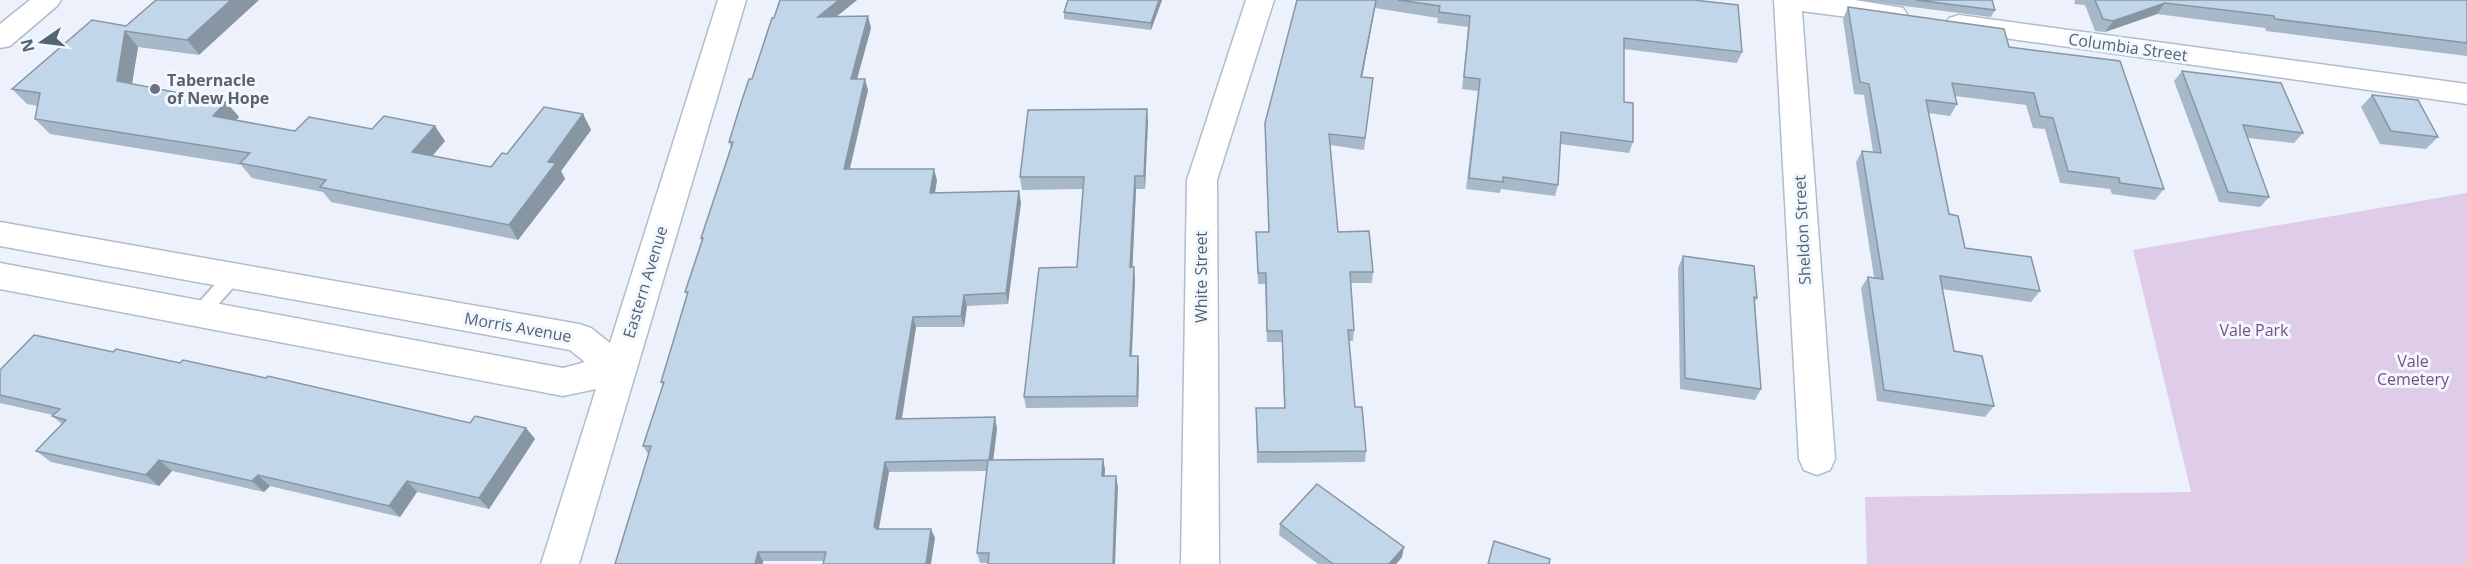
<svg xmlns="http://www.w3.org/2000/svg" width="2467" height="564" font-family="'Open Sans',sans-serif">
<rect width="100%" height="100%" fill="#edf1fb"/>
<!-- green -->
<polygon fill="#dfcce8" points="2467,193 2467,564 1867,564 1865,497 2191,492 2133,250"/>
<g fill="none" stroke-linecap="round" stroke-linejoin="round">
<defs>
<polygon id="service" points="233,270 239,271 241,276 239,281 206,318 200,320 194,318 192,313 194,308 227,271"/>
<g id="minor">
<polygon points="718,0 746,0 579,564 541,564 596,389 563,396 0,289 0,263 563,368 585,362 570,350 0,246 0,222 579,324 591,328 610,343"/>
<polygon points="1246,0 1274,0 1217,180 1219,564 1181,564 1187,180"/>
<polygon points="1774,0 1855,0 1903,8 1907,14 1903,20 1893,23 1802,11 1835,459 1830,470 1817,475 1804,470 1799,459"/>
<polygon points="1959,15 2467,84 2467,104 1949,30 1945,24 1949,18"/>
</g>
<polygon id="secondary" points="30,0 61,0 57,6 10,46 0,48 0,24"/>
</defs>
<!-- service casing -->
<use href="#service" stroke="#b0bdcb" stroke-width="4"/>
<!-- minor casing -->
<use href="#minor" stroke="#b0bdcb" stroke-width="3"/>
<!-- secondary casing -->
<use href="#secondary" stroke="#acbbcb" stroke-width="3"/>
<!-- service -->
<use href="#service" fill="#fff" fill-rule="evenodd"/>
<!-- minor -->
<use href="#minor" fill="#fff" fill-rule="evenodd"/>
<!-- secondary -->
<use href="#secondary" fill="#fff" fill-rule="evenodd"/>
</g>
<!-- wall -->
<g fill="#a7b8c8">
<polygon points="156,0 199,55 138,47 132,84 226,102 239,117 236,120 295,131 372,129 445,141 432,156 491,167 507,154 583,114 591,130 561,171 565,179 518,240 331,202 323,192 252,178 241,165 50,134 35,119 38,106 27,104 12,89 126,26"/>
<polygon points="857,0 836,17 871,28 857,79 868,90 850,169 937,180 935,192 1021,202 1008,304 967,306 964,327 916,327 902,419 997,428 993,460 1103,459 1105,470 1104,476 1118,487 988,563 980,563 977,553 987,471 889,472 879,529 935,538 824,561 763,561 648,454 643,446 663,386 661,382 687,295 685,292 702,241 701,238 731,147 729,142 774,18"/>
<polygon points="1162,0 1151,30 1064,19 1064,12"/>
<polygon points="1297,0 1694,0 1742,52 1737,63 1624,49 1624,102 1633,142 1629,153 1560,144 1558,185 1555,196 1501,189 1500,193 1466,189 1478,91 1462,89 1468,27 1437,23 1438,18 1375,8 1362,77 1373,78 1364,150 1330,145 1338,232 1373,272 1372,283 1350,283 1354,330 1353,341 1349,341 1355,407 1366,451 1365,462 1257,463 1256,408 1284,408 1282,342 1267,342 1265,284 1258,284 1256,232 1269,232 1265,123"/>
<polygon points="1857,0 1992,0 1995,10 1991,17"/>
<polygon points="2075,0 2467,0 2467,56 2321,38 2266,31 2265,28 2157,14 2105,32 2095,31 2085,5 2074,4"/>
<polygon points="1848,7 2009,47 2164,189 2155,200 2112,194 2110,189 2060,183 2045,129 2033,128 2026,105 1955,96 1957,104 1950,116 1928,113 1949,214 1965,248 2040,291 2031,302 1942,289 1954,351 1994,406 1985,417 1877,401 1861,288 1868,277 1874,277 1856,162 1862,151 1873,152 1864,95 1854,94 1843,19"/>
<polygon points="2182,71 2303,133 2294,143 2247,138 2269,197 2260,207 2219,202 2174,81"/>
<polygon points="2372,95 2438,137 2426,149 2380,144 2361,107"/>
<polygon points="1148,121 1145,189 1136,189 1132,267 1135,279 1132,356 1139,368 1138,407 1026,408 1024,397 1077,267 1083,189 1022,190 1020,177"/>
<polygon points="1683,256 1757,298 1755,302 1761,389 1755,400 1680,389 1678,268"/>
<polygon points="113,352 470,423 526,428 535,439 489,509 417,492 400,517 270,486 264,492 172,471 159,486 51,462 36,451 62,424 52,416 53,415 0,403 0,370"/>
<polygon points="1280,524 1402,557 1396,564 1318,564 1279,535"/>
</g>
<!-- shaded-wall -->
<g fill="#8896a3">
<polygon points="231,0 259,0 199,55 187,40"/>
<polygon points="839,0 857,0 821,29 818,17"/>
<polygon points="1159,0 1162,0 1151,30 1151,23"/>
<polygon points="1376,0 1375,8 1360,88 1361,77"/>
<polygon points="2165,3 2157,14 2105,32 2113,21"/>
<polygon points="868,16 871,28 854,90 851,79"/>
<polygon points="125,31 138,47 130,96 117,81"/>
<polygon points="865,79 868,90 847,180 844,169"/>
<polygon points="226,102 239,117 225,131 213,116"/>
<polygon points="1147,109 1148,121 1145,189 1144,176"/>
<polygon points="583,114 591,130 561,171 565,179 518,240 509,225 548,162"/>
<polygon points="435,126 445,141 423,167 412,152"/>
<polygon points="934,169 937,180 933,204 930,193"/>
<polygon points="1135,176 1136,189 1132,279 1130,267"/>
<polygon points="1019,191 1021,202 1008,304 1006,293"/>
<polygon points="1134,267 1135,279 1131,368 1130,356"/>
<polygon points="964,295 967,306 964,327 961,316"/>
<polygon points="913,317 916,327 900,429 896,419"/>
<polygon points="1138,356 1139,368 1138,407 1137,396"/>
<polygon points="995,417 997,428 992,471 989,461"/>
<polygon points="526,428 535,439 489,509 479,498"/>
<polygon points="1103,459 1105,470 1104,487 1102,476"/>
<polygon points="159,460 172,471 159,486 146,475"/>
<polygon points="885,462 889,472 878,532 874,527"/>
<polygon points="258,475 270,486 264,492 252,481"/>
<polygon points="1116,476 1118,487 1115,564 1113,564"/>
<polygon points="407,481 417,492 400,517 389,506"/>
<polygon points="931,529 935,538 931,564 926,564"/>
<polygon points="1404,547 1402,557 1396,564 1389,564"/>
<polygon points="758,552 763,561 763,564 755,564"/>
</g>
<!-- building -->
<g fill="#c2d6e9" stroke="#8896a3" stroke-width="1.5">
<polygon points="156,0 231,0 187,40 125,31 117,81 226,102 213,116 295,131 309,117 372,129 384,116 435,126 412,152 491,167 502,153 507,154 544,107 583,114 548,162 556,163 509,225 320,187 326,180 240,163 250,153 35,119 40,93 12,89 92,20 126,26"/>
<polygon points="780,0 839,0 818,17 868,16 851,79 865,79 844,169 934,169 930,193 1019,191 1006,293 964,295 961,316 913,317 896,419 995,417 989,460 885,462 874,527 876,527 876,529 931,529 926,564 823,564 826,552 758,552 755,564 615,564 651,446 643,446 664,382 661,382 688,292 685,292 703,238 701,238 733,142 729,142 741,103 749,79 752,79 772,18 774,18"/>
<polygon points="1068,0 1159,0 1151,23 1064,12"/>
<polygon points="1297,0 1376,0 1361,77 1373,78 1365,138 1329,134 1338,232 1369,231 1373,272 1350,272 1354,330 1348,330 1355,407 1362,407 1366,451 1258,452 1256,408 1285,408 1282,331 1267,331 1266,273 1258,273 1256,232 1269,232 1265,123"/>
<polygon points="1398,0 1694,0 1738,5 1742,52 1624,38 1624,102 1633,103 1633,142 1561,132 1558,185 1503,177 1503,182 1469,178 1480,79 1464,77 1470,16 1439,12 1440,6"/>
<polygon points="1916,0 1992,0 1995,10"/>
<polygon points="2095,0 2467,0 2467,43 2275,19 2274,16 2165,3 2113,21 2103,19"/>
<polygon points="1848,7 2004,29 2009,47 2120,61 2164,189 2120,183 2119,178 2068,171 2053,118 2040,116 2034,93 1952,83 1957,104 1926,100 1949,214 1958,216 1965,248 2031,257 2040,291 1940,276 1954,351 1982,356 1994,406 1884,390 1868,277 1883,279 1862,151 1881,153 1869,84 1860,82"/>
<polygon points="2182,71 2281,83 2303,133 2243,125 2269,197 2228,192"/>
<polygon points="2372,95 2418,100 2438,137 2391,131"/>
<polygon points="1147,109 1144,176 1135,176 1130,267 1134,267 1130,356 1138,356 1137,396 1024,397 1039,268 1077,267 1084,177 1020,177 1028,110"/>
<polygon points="1683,256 1754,266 1757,298 1754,297 1761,389 1685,378"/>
<polygon points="34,335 113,352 116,349 180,363 183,360 266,378 268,376 470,423 475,416 526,428 479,498 407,481 389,506 258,475 252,481 159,460 146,475 36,451 66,420 52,416 60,409 0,395 0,370"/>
<polygon points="1103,459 1102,476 1116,476 1113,564 988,564 989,553 977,553 988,460"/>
<polygon points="1317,484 1404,547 1389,564 1333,564 1280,524"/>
<polygon points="1494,541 1550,559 1549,564 1488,564"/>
</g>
<!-- markers -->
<circle fill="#6b7280" stroke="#f3f7fe" stroke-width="2" cx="155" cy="89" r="6"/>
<g text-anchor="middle" stroke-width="6" stroke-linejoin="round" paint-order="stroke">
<!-- street labels -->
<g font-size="16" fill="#516575" stroke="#f3f7fe">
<text transform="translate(2128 47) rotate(8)" y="6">Columbia Street</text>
<text transform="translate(1802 230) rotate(-93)" y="6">Sheldon Street</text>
<text transform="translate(1201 277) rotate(-90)" y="6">White Street</text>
<text transform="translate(645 282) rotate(-73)" y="6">Eastern Avenue</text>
<text transform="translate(518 327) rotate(10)" y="6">Morris Avenue</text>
</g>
<!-- worship labels -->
<g font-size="16" font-weight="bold" fill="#5b616d" stroke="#f3f7fe" text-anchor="start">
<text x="167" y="86">Tabernacle<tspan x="167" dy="18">of New Hope</tspan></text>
</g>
<!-- park labels -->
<g font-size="16" fill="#795084" stroke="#f3f7fe">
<text x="2254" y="336">Vale Park</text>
<text x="2413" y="367">Vale<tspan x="2413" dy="18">Cemetery</tspan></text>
</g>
</g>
<!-- north arrow -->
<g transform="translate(42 42) rotate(256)" stroke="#f3f7fe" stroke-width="4.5" paint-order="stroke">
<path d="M0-4.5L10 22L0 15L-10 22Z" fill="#516575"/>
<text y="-9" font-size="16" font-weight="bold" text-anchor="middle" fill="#516575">N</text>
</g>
</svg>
